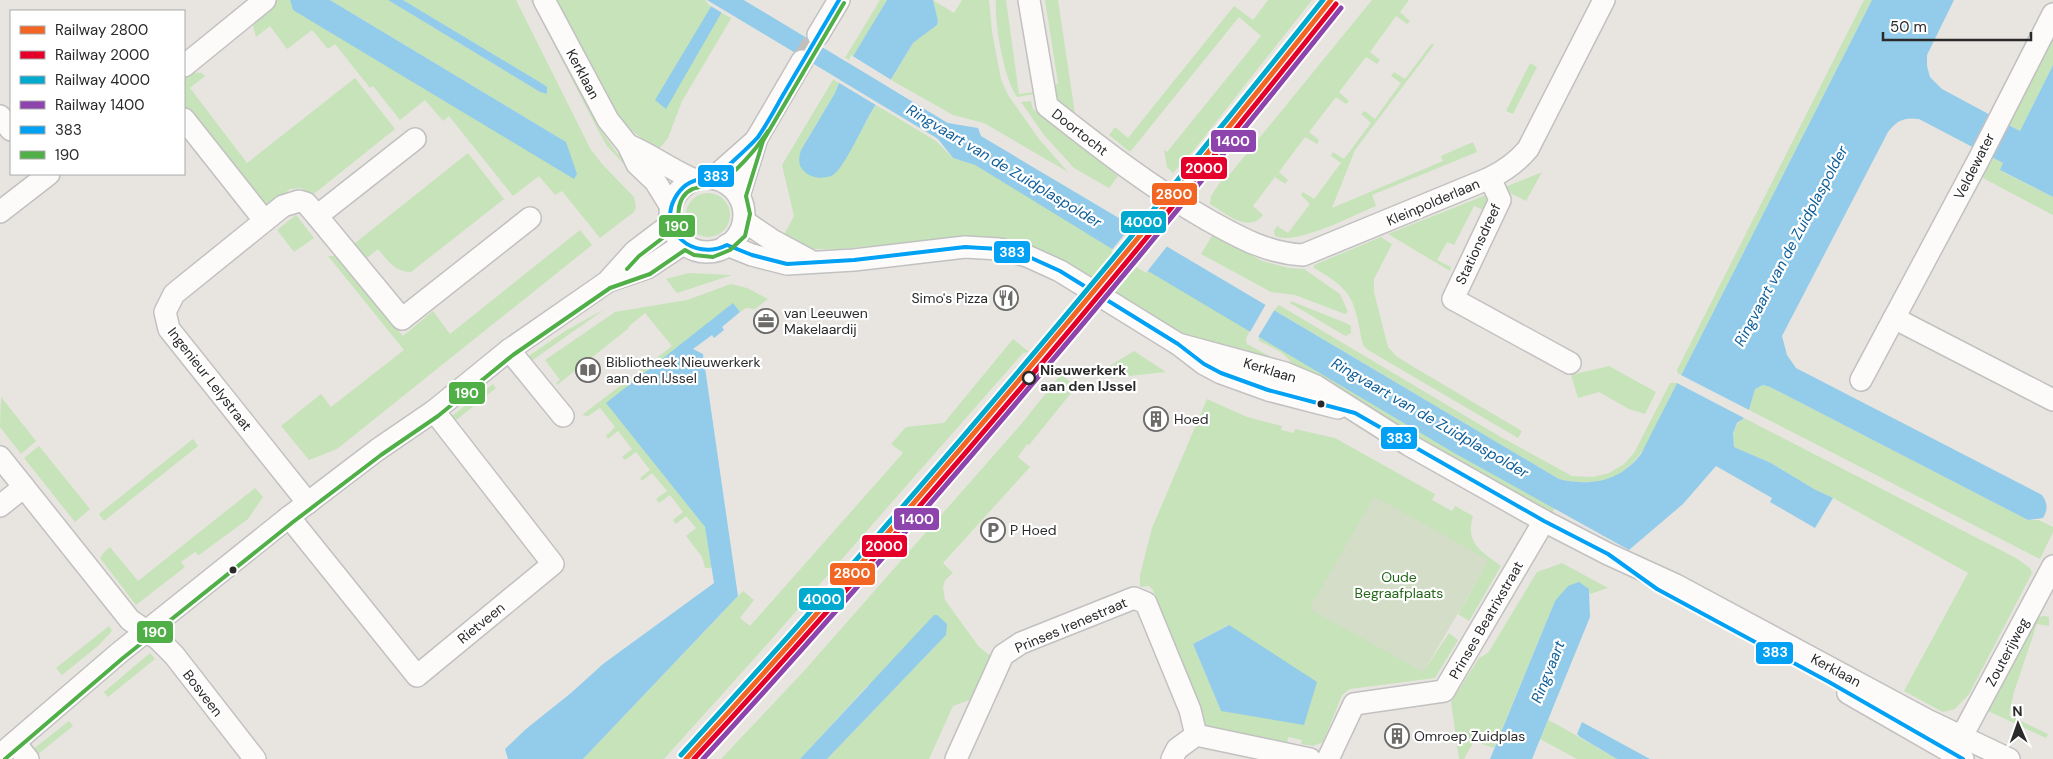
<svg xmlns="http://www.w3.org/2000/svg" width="2053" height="759" font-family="'DM Sans',sans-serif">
<rect width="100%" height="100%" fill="#e8e5e0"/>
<!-- green -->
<g fill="#c6e3b9" fill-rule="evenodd">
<polygon points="275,0 290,0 293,10 566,142 330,0 388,0 540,92 547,94 543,84 403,0 516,0 591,150 603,165 634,197 636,207 634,212 600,238 562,191 555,195 539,176 513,196 449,116 443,121 425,100 400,120 373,86 370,88 335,44 328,49 312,30 287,49 270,26 256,37 253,25"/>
<polygon points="531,0 535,0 599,128 617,153 638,173 636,177 607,146 600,134"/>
<polygon points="555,0 707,0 732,17 682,101 668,138 657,151 628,127 610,105"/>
<polygon points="880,0 887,0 850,62 845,58"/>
<polygon points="933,0 954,13 962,0 989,0 992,32 1001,79 1008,95 1039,139 1068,172 984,123 953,115 891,80 913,43 937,25 938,21"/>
<path d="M996 0H1006L1019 94 1034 92V94L1017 97C1004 79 994 22 996 0Z"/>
<polygon points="1045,0 1058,0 1075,114 1057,100 1052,89 1058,83"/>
<polygon points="1268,0 1312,0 1194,150 1173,173 1167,167 1164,150 1167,152 1261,36 1239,17 1130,152 1109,135 1115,127 1128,138 1234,6 1253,20"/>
<path d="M1372 0H1409L1400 12 1410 21 1407 24 1396 16 1370 52 1380 60 1377 64 1366 57 1339 92 1349 101 1346 104 1336 97 1309 132 1319 140 1317 144 1305 137 1279 172 1288 180 1285 184 1275 177 1253 206 1263 215C1249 234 1225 213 1210 204L1211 196 1226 173 1230 174Z"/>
<polygon points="1864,0 1872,0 1681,375 1678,374 1677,370"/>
<polygon points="2053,39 2053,65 2020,131 2006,123 2012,117"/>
<path d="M1432 43 1434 45 1355 150 1332 208 1443 161 1441 156 1473 142 1477 152 1372 195 1376 206C1354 215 1295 246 1275 236L1274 231 1277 226 1288 233 1310 204 1301 195 1303 192 1314 199 1341 163 1331 156 1333 152 1344 159 1371 123 1361 114 1365 111 1375 119 1401 83 1391 76 1394 72 1405 79Z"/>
<polygon points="1530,63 1537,67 1513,114 1506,111"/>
<polygon points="189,72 202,73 205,76 190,88 247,163 355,78 395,129 310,197 302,188 290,189 272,204 263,205 184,106 184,76"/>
<polygon points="834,78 839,81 835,93 801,150 799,159 800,166 842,164 877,103 936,141 953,158 975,165 1250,330 1246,339 1247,344 1273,358 1228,346 1226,351 1195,340 1140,310 1065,263 1043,251 1023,243 995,238 968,237 839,249 809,249 781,240 794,216 782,165"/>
<polygon points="1031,101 1033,109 1118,176 1109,188 1074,168 1044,135 1021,102"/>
<path d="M468 153 504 199 411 272C395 272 388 261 378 249L362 262 350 247Z"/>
<polygon points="1989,156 2003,163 2001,171 2053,197 2053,215 1981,177"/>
<polygon points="1542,172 1526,201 1504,190 1503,188"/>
<circle cx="708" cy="215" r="22"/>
<polygon points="1486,195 1490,203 1488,212 1474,206 1454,245 1447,242 1437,260 1451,267 1450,271 1388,234"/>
<polygon points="296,215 314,238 294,252 277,230"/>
<polygon points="580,230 592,245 337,449 309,460 281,426 321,394 331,407 404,350 328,256 337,256 403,336 433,311 450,334"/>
<polygon points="1213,234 1262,261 1289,268 1304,269 1340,294 1348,312 1345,314 1295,295 1271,292 1201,254"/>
<path d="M1381 237 1392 244 1374 279V292L1388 347 1396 356 1417 369 1522 431 1518 438 1368 350 1363 345C1354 301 1355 291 1314 268V265Z"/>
<polygon points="689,273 732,275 677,293 666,279"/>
<polygon points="731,284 747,288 768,299 755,309 746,308 740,312 733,304 607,403 705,527 712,568 705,568 702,557 686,536 696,528 686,516 676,524 673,520 683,512 670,495 659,503 656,499 667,491 652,473 642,481 640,478 650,470 636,452 625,460 622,457 632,449 618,431 608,439 606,436 615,427 600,408 588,416 582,415 672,346 645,313 628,327 629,328 557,385 556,383 560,380 545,360 615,312 687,300"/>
<polygon points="1291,301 1346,323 1351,326 1351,333 1346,336 1342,334 1290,303"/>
<path d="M1279 305 1499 436 1572 476 1593 477 1609 473 1624 464 1634 453 1670 383H1677C1649 438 1636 498 1559 479L1274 310Z"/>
<polygon points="605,309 530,362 527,357 567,330"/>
<path d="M1259 336 1555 508 1552 513 1292 365C1286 352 1271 347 1259 341Z"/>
<polygon points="1013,339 1029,352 1023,353 770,641 664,759 583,759 743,591 754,600 740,618 750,626 903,453 891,444 906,427 944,423"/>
<polygon points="1134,351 1166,372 1110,378 1106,368"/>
<polygon points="1609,366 1656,392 1645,414 1629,409 1599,392 1578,398 1571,375"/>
<polygon points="1061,374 1076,387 1029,445 1027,444 1018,457 1030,467 943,563 953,573 945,580 943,588 945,600 979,647 991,656 972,699 953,706 929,759 827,759 946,635 867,686 800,759 721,759 804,671 1023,422"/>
<polygon points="493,384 496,388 455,421 452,416"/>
<polygon points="1763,385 1770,387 2028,520 2039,520 2053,527 2053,532 2040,559 1749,410 1755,389"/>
<polygon points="1,397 36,441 21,454 0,427"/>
<path d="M1207 399 1247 417 1282 426 1281 430 1294 433 1295 429 1335 438 1435 494 1432 500 1452 511 1455 506 1473 516C1465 544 1481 551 1501 566L1469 621 1458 614 1489 560 1423 672 1449 633 1458 640 1435 678 1350 689 1342 695 1323 742 1313 746 1301 744 1302 740 1288 737 1287 745 1206 728 1153 590 1149 586 1140 587V575L1152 528ZM1228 625 1221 711 1193 644Z"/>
<path d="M1744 418 2016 558 2030 568 2032 573 1969 694 1955 709 1943 712 1904 691 1968 573 1833 498 1814 489 1771 463 1734 447C1732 434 1733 426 1744 418Z"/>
<polygon points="193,439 198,446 104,521 99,514"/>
<polygon points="39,446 90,509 75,522 24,458"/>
<polygon points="255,488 263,497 248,519 199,555 195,552 181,562 185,567 136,605 100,558 105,551 110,547 138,581"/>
<polygon points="1562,563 1608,588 1590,594 1589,589 1555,601 1494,748 1474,741 1464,759 1459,759 1451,702 1479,658 1488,653 1537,572"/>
<polygon points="2044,616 2049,617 2049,626 2037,624 2014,692 2009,715 2048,734 2046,738 1986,710 2036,617"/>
<polygon points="109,626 112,631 98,646 62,675 56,668"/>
<polygon points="150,653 155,659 108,697 104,692"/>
<path d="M1548 720C1572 732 1593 746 1617 759H1577L1540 739Z"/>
<polygon points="69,721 73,726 37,755 32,750"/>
</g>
<!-- cemetery -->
<polygon fill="#d3ddc7" points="1374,496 1489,560 1423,672 1309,609"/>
<!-- water -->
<g fill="#93ccea">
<polygon points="290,0 330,0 566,142 577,174 574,179 293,10"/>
<polygon points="388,0 403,0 543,84 547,87 547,94 540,92"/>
<path d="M707 0H744L849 63 887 0H933L938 21 937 25 913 43 887 86 948 123 978 128 981 136 1048 176 1559 479C1592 487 1620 481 1641 454L1872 0H1954L1927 55V66L1930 77 1942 89 2020 131 2053 65V197L2000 170 2003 163 1919 119C1905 117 1897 120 1888 132L1782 336 1787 355 1796 368 2042 495C2048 504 2048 509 2043 518L2028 520 1770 387 1763 385 1755 389 1749 410 1744 418 1737 423 1733 433 1734 447 1771 463 1814 489 1833 498 1815 528 1770 502 1772 498 1716 466 1683 504 1629 550 1456 454 1148 271 975 165 953 158 938 139 877 103C866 118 846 166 833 175 824 180 810 178 804 171 797 165 799 157 801 150L835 93 840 80 723 10 666 109 655 100 712 5Z"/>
<polygon points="733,303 740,312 722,327 724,330 714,338 712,335 693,349 703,354 738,596 583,759 508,759 505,749 526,729 571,693 603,664 714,583 705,527 606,403"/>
<polygon points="1579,582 1589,589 1590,617 1532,759 1490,759 1555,601 1568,586"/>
<polygon points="934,615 937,615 947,624 946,635 827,759 800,759"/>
<polygon points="1229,625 1317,682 1304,725 1221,711 1193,644"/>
<polygon points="1582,722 1650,759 1617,759 1580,737 1577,734"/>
</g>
<!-- pier -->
<g fill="#e8e5e0">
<polygon points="705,0 707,0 938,139 936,141 709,5"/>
<polygon points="744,0 749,0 849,60 851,55 893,81 891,85 949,120 948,123"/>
<polygon points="1133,224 1168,245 1146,273 1111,251"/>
<polygon points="1266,304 1275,309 1258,337 1250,332"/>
<polygon points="1679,374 1751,411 1746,419 1675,382"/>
</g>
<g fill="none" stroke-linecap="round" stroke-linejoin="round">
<!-- minor-tunnel -->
<polyline stroke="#c2c0bc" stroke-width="21" stroke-dasharray="21 11" stroke-linecap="butt" points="802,61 818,35"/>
<defs>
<g id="minor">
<polyline points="544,0 608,120 628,145 637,164 655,181 671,207"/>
<path d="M1029 0 1047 106C1099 147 1150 187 1208 220 1239 237 1266 253 1303 255L1490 178C1506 170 1517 162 1528 149L1604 0"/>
<polyline points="818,35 839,0"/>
<polyline points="184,66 265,0"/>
<polyline points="0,116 11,130"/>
<polyline points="184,119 264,220"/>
<path d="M628 145C652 155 671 170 695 180"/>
<polyline points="713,178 756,140"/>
<polyline points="1490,178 1500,200 1453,299 1570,363"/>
<circle cx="707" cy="215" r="37"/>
<polyline points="739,196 757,138 802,61"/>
<polyline points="0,212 49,174"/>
<polyline points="317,216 415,139"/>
<polyline points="744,221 772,240 809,260"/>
<polyline points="727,245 752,255 787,264 854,260 965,247 999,249 1027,256 1060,271 1178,344 1204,364 1221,373 1268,390 1338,408"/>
<polyline points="609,281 647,268 685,243"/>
<polyline points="1894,318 2053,400"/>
<polyline points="1178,344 1285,373 1316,386 1409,445 1544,521 1608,554 1676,585 1927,720 2009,759"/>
<polyline points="509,350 563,416"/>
<polyline points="1861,380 1979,159 2053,14"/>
<polyline points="0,457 130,620 158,639 174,655 255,759"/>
<polyline points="308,503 169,329 165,312 174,294 283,206 299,201 306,203 317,216 402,319 530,218"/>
<polyline points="0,506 24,487"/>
<polyline points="289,517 417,676 553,564 434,411"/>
<polyline points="1848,693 1963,759"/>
<polyline points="15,743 28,759"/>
<polyline points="1955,749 2053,566"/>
<polyline points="0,755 119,653 289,517 377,450 434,411 509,350 607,282 635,251 672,223"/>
<polyline points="956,759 1003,655 1021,643 1134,598 1146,603 1190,710 1196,735 1310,759"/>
<polyline points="1172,759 1177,749 1196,735"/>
<polyline points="1328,759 1354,704 1444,691 1544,521"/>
</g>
</defs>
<!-- minor casing -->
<use href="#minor" stroke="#c2c1c1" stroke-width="24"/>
<!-- minor -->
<use href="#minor" stroke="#fcfbfa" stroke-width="21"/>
<defs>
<path id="bus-1" d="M839 0C820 32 802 63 783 95 775 109 767 124 758 137 753 143 718 176 713 178 710 179 705 178 701 179 689 181 681 187 675 198 657 230 693 262 727 245L752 255 787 264 854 260 965 247 999 249 1027 256 1060 271 1178 344 1204 364 1221 373 1268 390 1355 413 1544 521 1608 554 1657 589 1829 682 1963 759"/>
<g id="bus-2">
<path d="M627 269 639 256 677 227C680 217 676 207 683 197 692 184 704 189 717 183 735 175 757 148 768 131"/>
<polyline points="5,759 123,658 293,522 381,455 438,416 513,355 610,288 650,274 685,250 694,255 713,257 730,250 745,236 750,214 746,196 763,141 844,3"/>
</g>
</defs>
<!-- bus-1 casing -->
<use href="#bus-1" stroke="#fff" stroke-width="8"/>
<!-- bus-2 casing -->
<use href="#bus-2" stroke="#fff" stroke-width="8"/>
<!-- bus-1 -->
<use href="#bus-1" stroke="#02a1f4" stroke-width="4"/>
<!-- bus-2 -->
<use href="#bus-2" stroke="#50af46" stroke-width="4"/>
<defs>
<path id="rail-1" d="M686 759C910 514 1124 260 1331 0"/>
<path id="rail-2" d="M694 759C918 515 1130 263 1336 4"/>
<path id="rail-3" d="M681 755C905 511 1117 259 1323 0"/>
<path id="rail-4" d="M703 759C925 516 1136 265 1341 8"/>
</defs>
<!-- rail-1 casing -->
<use href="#rail-1" stroke="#fff" stroke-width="9"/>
<!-- rail-2 casing -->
<use href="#rail-2" stroke="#fff" stroke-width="9"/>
<!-- rail-3 casing -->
<use href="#rail-3" stroke="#fff" stroke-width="9"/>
<!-- rail-4 casing -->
<use href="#rail-4" stroke="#fff" stroke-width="9"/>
<!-- rail-1 -->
<use href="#rail-1" stroke="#f26522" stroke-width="5"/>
<!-- rail-2 -->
<use href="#rail-2" stroke="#e4002b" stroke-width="5"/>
<!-- rail-3 -->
<use href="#rail-3" stroke="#00a9ce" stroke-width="5"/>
<!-- rail-4 -->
<use href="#rail-4" stroke="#8e44ad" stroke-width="5"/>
</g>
<!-- icons -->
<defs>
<symbol id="restaurant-ring" viewBox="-11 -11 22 22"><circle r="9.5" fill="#fff" stroke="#6c6b6a" stroke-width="1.5"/><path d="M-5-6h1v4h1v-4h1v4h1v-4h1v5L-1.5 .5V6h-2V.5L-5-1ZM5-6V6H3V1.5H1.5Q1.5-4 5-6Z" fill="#6c6b6a"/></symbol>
<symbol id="office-ring" viewBox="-11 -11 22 22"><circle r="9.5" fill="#fff" stroke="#6c6b6a" stroke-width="1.5"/><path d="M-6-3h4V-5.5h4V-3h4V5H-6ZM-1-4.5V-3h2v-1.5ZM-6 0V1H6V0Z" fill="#6c6b6a"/></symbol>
<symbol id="library-ring" viewBox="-11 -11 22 22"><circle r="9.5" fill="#fff" stroke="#6c6b6a" stroke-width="1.5"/><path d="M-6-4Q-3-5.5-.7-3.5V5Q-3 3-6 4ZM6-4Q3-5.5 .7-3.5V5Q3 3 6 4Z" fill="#6c6b6a"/></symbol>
<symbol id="building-ring" viewBox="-11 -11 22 22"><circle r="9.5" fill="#fff" stroke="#6c6b6a" stroke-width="1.5"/><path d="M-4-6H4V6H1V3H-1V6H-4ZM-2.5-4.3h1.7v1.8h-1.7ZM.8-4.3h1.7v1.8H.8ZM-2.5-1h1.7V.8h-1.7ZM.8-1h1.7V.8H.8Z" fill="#6c6b6a"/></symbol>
<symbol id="parking-ring" viewBox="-11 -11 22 22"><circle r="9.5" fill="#fff" stroke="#6c6b6a" stroke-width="1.5"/><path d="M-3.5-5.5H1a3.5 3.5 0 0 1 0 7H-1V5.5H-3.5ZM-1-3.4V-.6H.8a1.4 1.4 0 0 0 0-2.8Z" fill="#6c6b6a"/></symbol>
</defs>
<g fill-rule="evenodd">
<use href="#restaurant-ring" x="992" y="284" width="28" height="28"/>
<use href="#office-ring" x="752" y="307" width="28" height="28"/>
<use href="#library-ring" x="574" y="356" width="28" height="28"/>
<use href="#building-ring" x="1142" y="405" width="28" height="28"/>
<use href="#parking-ring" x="979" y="516" width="28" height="28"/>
<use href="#building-ring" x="1383" y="722" width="28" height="28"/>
</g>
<!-- markers -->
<circle fill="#fff" stroke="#2a2a2a" stroke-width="2.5" cx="1029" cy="378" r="6"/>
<g fill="#2a2a2a" stroke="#fff" stroke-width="2">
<circle cx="1321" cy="404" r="4.5"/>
<circle cx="233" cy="570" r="4.5"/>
</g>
<g text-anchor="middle" stroke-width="4.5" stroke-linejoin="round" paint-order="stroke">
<!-- street labels -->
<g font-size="14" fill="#2a2a2a" stroke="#fff">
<text transform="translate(583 74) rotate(62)" y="5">Kerklaan</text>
<text transform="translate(1080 132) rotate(38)" y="5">Doortocht</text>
<text transform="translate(1974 166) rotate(-63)" y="5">Veldewater</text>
<text transform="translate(1433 202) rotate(-23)" y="5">Kleinpolderlaan</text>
<text transform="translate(1478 244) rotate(-65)" y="5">Stationsdreef</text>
<text transform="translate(1270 370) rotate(17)" y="5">Kerklaan</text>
<text transform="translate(210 379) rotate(52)" y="5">Ingenieur Lelystraat</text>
<text transform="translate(1486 620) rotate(-60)" y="5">Prinses Beatrixstraat</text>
<text transform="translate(481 623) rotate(-39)" y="5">Rietveen</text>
<text transform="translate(1071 625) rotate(-23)" y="5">Prinses Irenestraat</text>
<text transform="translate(2007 652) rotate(-62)" y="5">Zouterijweg</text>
<text transform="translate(1836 670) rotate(28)" y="5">Kerklaan</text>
<text transform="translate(203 693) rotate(52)" y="5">Bosveen</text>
</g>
<!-- poi labels -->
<g font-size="14" fill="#2a2a2a" stroke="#fff" text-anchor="start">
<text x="988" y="303" text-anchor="end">Simo's Pizza</text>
<text x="784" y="318">van Leeuwen<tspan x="784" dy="16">Makelaardij</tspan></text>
<text x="606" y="367">Bibliotheek Nieuwerkerk<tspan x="606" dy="16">aan den IJssel</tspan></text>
<text x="1174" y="424">Hoed</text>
<text x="1010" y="535">P Hoed</text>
<text x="1414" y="741">Omroep Zuidplas</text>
</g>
<!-- stop labels -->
<g font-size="14" font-weight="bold" fill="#2a2a2a" stroke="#fff" text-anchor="start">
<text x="1040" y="375">Nieuwerkerk<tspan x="1040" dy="16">aan den IJssel</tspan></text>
</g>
<!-- park labels -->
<g font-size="14" fill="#24671a" stroke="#fff">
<text x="1399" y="582">Oude<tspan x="1399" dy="16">Begraafplaats</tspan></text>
</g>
<!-- water labels -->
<g font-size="15" font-style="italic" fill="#0e5e9a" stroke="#fff">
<text transform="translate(1004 166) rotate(31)" y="5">Ringvaart van de Zuidplaspolder</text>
<text transform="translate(1791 246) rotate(-62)" y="5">Ringvaart van de Zuidplaspolder</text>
<text transform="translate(1430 418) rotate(30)" y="5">Ringvaart van de Zuidplaspolder</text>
<text transform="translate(1548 672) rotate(-68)" y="5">Ringvaart</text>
</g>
</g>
<g stroke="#fff" stroke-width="2">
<rect x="1210" y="129" width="47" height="24" rx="5" fill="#8e44ad"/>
<rect x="1180" y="156" width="48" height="24" rx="5" fill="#e4002b"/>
<rect x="697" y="164" width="38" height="24" rx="5" fill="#02a1f4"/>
<rect x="1151" y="182" width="47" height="24" rx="5" fill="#f26522"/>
<rect x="1120" y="210" width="47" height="24" rx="5" fill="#00a9ce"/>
<rect x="658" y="214" width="38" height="24" rx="5" fill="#50af46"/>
<rect x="993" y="240" width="38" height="24" rx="5" fill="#02a1f4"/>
<rect x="448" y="381" width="38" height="24" rx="5" fill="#50af46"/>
<rect x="1380" y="426" width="38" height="24" rx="5" fill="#02a1f4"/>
<rect x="893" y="507" width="47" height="24" rx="5" fill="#8e44ad"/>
<rect x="861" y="534" width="47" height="24" rx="5" fill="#e4002b"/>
<rect x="829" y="562" width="47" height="24" rx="5" fill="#f26522"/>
<rect x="798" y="587" width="47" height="24" rx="5" fill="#00a9ce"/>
<rect x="136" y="620" width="38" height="24" rx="5" fill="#50af46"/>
<rect x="1755" y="641" width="39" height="24" rx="5" fill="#02a1f4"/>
</g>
<g font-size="14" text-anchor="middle" font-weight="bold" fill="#fff">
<text x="1233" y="146">1400</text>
<text x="1204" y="173">2000</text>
<text x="716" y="181">383</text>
<text x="1174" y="199">2800</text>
<text x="1143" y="227">4000</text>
<text x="677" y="231">190</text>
<text x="1012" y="257">383</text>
<text x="467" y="398">190</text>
<text x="1399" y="443">383</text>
<text x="917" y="524">1400</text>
<text x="884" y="551">2000</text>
<text x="852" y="578">2800</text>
<text x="822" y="604">4000</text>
<text x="155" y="637">190</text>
<text x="1775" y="657">383</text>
</g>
<!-- legend -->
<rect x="10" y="10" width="175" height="165" fill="#ffffff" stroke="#aaaaaa"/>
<rect x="20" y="26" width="25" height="8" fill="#f26522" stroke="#aaaaaa"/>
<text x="55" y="35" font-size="15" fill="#2a2a2a">Railway 2800</text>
<rect x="20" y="51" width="25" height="8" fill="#e4002b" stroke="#aaaaaa"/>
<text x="55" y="60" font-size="15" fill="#2a2a2a">Railway 2000</text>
<rect x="20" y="76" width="25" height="8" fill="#00a9ce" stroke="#aaaaaa"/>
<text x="55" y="85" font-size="15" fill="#2a2a2a">Railway 4000</text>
<rect x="20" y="101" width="25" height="8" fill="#8e44ad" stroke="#aaaaaa"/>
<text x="55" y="110" font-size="15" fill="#2a2a2a">Railway 1400</text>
<rect x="20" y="126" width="25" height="8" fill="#02a1f4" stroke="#aaaaaa"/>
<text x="55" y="135" font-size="15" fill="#2a2a2a">383</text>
<rect x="20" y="151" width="25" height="8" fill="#50af46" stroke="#aaaaaa"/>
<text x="55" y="160" font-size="15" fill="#2a2a2a">190</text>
<!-- north arrow -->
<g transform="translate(2018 724) rotate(358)" stroke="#ffffff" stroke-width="4" paint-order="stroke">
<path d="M0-4L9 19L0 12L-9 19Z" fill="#2a2a2a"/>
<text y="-8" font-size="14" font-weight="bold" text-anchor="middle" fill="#2a2a2a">N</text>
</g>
<!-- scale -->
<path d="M1883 32v8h148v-8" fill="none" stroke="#2a2a2a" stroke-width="2.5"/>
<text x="1890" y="32" font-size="15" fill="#2a2a2a" stroke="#ffffff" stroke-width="4" paint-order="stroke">50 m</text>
</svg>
